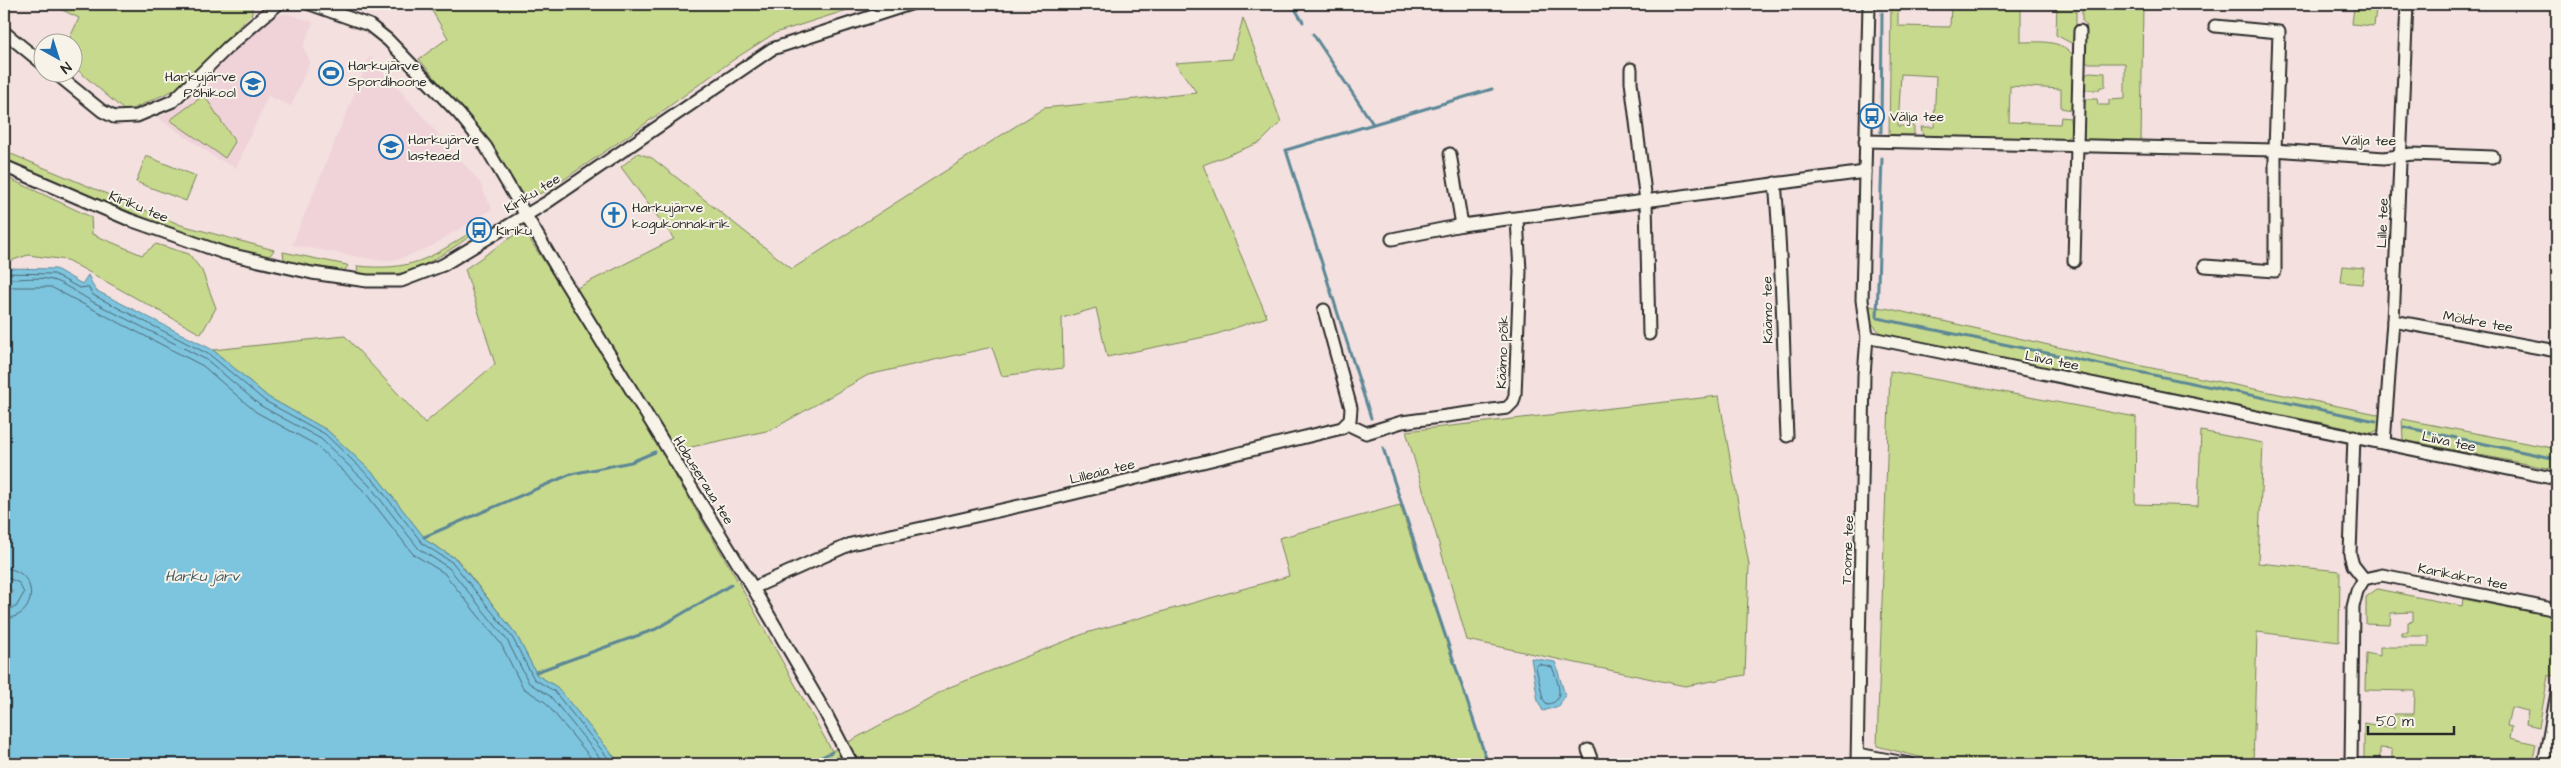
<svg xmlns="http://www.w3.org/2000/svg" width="2561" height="768" font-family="'Architects Daughter',sans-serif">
<rect width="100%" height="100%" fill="#f3e0df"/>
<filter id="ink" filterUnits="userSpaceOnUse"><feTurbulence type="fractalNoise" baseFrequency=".02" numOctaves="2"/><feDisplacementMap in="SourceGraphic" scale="10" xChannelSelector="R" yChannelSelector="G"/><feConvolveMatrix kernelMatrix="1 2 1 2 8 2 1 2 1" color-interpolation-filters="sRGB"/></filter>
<g filter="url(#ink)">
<!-- built -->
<g fill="#f0d3d9">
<polygon points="282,14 289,14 313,22 303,47 310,61 291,106 268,96 236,168 218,159 158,118 187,102 218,72 213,70 232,49 270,17"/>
<polygon points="370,56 479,181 492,209 430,247 399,259 382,261 292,245"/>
</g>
<!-- green -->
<g fill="#c7d98d" stroke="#79825c">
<polygon points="50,4 252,4 252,14 176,89 126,112 73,66 72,42 68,42 79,18"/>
<polygon points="428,4 866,4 775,33 733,60 635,131 547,191 538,194 522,193 484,136 419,59 448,38"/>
<path d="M1951 4H2021V42C2039 42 2063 39 2074 57L2071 110 2061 108V89L2010 86 2009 122 2060 124 2061 117 2070 118 2071 134 2066 139 1923 137 1921 127H1934L1936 76 1901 74 1898 126H1914V136H1889L1891 9 1898 10V26L1950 27Z"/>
<polygon points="2057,4 2076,4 2076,32 2073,44 2056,35"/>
<polygon points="2086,4 2143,4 2141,141 2085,141 2080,137 2082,102 2086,99 2097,99 2098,105 2109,105 2109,100 2125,99 2125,63 2087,63 2083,61 2083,31 2086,31 2087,26 2082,20 2082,9"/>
<polygon points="2354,7 2376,9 2374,26 2352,24"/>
<polygon points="1243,18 1281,122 1261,142 1203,165 1267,317 1214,335 1107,357 1096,308 1062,318 1063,368 1002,376 992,347 868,375 771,430 677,450 665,459 731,569 832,751 950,687 1086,633 1289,576 1279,538 1400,505 1488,764 620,764 557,687 537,675 516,634 457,559 427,541 377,477 327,430 268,397 213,350 345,336 425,423 495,364 465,269 523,229 565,294 674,239 621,167 638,153 652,158 792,269 1044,108 1197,93 1175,63 1232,59"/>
<polygon points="2090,72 2105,73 2105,87 2100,87 2099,90 2086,90 2081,86 2082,78"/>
<polygon points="204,95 235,142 225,158 170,120"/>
<path d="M4 151 181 225 274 250 268 258C176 234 90 196 4 159Z"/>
<polygon points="146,156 196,176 186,201 136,182"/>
<polygon points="4,176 91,217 92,234 142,255 156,244 189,254 202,271 216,308 201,334 67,260 28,255 4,263"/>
<path d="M471 232 472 235C439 257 401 286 358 272L357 266C410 271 428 260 471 232Z"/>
<polygon points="283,252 347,265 348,266 344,271 291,262 284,259"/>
<polygon points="2343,266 2364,268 2362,284 2341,282"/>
<polygon points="1868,306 1890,309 2137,365 2377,414 2382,417 2380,429 2372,433 1881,334 1870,321"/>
<polygon points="1890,371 2136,417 2135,504 2198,506 2201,431 2263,443 2258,563 2340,571 2339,642 2257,632 2253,764 1946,764 1877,746"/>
<polygon points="1719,396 1749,565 1745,675 1685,686 1467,640 1406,431"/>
<polygon points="2402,419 2557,449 2557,470 2403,440"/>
<polygon points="2377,589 2462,606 2463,599 2547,615 2557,623 2556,675 2548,676 2539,727 2526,724 2528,711 2511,707 2507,726 2512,727 2510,738 2536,744 2532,764 2392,764 2392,749 2380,748 2380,764 2364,764 2364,723 2394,728 2394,714 2414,714 2415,691 2365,690 2366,653 2380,656 2380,647 2429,647 2429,636 2401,636 2401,632 2408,632 2408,622 2413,621 2413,612 2391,613 2390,625 2366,624 2366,597"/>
</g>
<!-- water -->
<g fill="#7dc4de" stroke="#5c8796">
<polygon points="4,268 56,269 82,284 88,275 95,290 213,350 268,397 327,430 377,477 427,541 456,559 516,634 537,675 557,687 620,764 4,764 4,598 7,600 13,592 4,586"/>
<polygon points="1531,658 1555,662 1565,695 1559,706 1543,711 1538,701"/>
</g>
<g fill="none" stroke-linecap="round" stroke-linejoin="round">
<!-- shore -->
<g stroke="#4c6873" stroke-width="1">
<polyline points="4,273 54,274 79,288 88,287 93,295 210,355 265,401 325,434 374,481 423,544 453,563 512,637 534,679 554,691 613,764"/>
<path d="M4 279C19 280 38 276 52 280 59 281 85 297 91 301L207 360 261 406 321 439 369 485 419 549 449 568 507 640 529 683 550 696 605 764"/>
<polyline points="4,287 51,287 81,303 203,366 256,412 316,445 363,490 413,554 444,573 501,644 523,688 545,702 596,764"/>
<path d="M4 568C41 570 38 620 4 618"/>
<polyline points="4,576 19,583 24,593 16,607 4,610"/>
<path d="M1539 664 1552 667C1557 679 1567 703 1547 704L1543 699 1536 667Z"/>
</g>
<!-- stream -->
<g stroke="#5c8796" stroke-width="3">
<polyline points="1292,4 1303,22"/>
<polyline points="1313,34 1373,124"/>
<polyline points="1881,132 1882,13"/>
<polyline points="1882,158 1877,318 2376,421"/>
<polyline points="1371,418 1286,150 1492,89"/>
<polyline points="2404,427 2557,459"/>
<polyline points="1383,448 1488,764"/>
<polyline points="424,537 571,474 631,462 655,452"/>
<polyline points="536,672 656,629 731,585"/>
<polyline points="807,764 832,752"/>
</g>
<defs>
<g id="street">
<polyline points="310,4 369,25 388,40 459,114 486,147 562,277 753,588 825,712 852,764"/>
<polyline points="4,32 42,63"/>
<polyline points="1631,69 1631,82 1646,201 1649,334"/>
<polyline points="54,72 102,111 114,117 137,116 173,101 227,48 278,4"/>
<polyline points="1865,141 2275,150 2384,158 2412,154 2493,157"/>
<polyline points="1450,154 1462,225"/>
<polyline points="4,166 130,220 224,253 312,273 367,281 401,281 443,265 546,203 772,49 910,4"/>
<path d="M1775 183C1783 267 1783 352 1787 436"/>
<polyline points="1392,239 1462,225 1865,172"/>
<polyline points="2074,261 2080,31"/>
<polyline points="2205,266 2275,271 2275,150 2279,32 2215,26"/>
<polyline points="2393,321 2557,351"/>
<polyline points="1867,337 2557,479"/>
<polyline points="1347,424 1366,433 1402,422 1507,408 1513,402 1515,395 1520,271 1517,219"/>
<polyline points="2384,443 2393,321 2407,4"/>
<polyline points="2364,579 2382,575 2557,610"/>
<polyline points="753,588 851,544 1055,498 1342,428 1350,420 1351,408 1324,310"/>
<polyline points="1588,750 1593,764"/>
<polyline points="1858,754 1910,764"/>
<polyline points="1857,764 1864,375 1867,337 1862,300 1869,4"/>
<polyline points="2351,764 2353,607 2357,591 2364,579 2353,565 2350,554 2354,436"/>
<polyline points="2544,764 2557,693"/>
</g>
</defs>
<!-- street casing -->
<use href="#street" stroke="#2b2b2b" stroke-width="15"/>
<!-- street -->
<use href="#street" stroke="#f7f3e8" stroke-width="11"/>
</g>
</g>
<!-- icons -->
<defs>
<symbol id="stadium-ring" viewBox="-11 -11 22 22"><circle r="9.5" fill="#f7f3e8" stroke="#1f6fb2" stroke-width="1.5"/><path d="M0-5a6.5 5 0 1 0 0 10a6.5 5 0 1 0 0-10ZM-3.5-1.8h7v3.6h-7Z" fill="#1f6fb2"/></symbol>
<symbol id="school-ring" viewBox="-11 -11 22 22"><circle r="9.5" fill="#f7f3e8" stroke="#1f6fb2" stroke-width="1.5"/><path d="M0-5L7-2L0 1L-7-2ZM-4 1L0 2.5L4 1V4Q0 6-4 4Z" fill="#1f6fb2"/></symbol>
<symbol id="bus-ring" viewBox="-11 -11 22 22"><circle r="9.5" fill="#f7f3e8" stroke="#1f6fb2" stroke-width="1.5"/><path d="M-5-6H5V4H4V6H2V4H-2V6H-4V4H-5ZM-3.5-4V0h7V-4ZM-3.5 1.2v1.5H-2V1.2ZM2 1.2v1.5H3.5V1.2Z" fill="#1f6fb2"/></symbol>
<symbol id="church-ring" viewBox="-11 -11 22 22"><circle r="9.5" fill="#f7f3e8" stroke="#1f6fb2" stroke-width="1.5"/><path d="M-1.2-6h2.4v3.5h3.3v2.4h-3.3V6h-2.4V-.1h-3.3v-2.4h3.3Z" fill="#1f6fb2"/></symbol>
</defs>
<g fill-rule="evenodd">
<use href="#stadium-ring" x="317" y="59" width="28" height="28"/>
<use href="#school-ring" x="239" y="70" width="28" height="28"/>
<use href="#bus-ring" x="1858" y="102" width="28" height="28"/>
<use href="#school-ring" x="377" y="133" width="28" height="28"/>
<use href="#church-ring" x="600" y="201" width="28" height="28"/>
<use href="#bus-ring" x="465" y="216" width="28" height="28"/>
</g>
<g text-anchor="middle" stroke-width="4" stroke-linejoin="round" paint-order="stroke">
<!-- poi labels -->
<g font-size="14" fill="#2b2b2b" stroke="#f7f3e8" text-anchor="start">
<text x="348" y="70">Harkujärve<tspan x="348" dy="16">Spordihoone</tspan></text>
<text x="236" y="81" text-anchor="end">Harkujärve<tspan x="236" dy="16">Põhikool</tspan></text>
<text x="1890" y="121">Välja tee</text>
<text x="408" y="144">Harkujärve<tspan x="408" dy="16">lasteaed</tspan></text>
<text x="632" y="212">Harkujärve<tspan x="632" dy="16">kogukonnakirik</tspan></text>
<text x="496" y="235">Kiriku</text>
</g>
<!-- street labels -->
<g font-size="14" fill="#2b2b2b" stroke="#f7f3e8">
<text transform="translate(2369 140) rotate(1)" y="5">Välja tee</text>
<text transform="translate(532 193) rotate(-32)" y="5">Kiriku tee</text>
<text transform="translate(139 206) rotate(22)" y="5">Kiriku tee</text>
<text transform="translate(2382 223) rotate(-88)" y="5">Lille tee</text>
<text transform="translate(1767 310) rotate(-91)" y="5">Käämo tee</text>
<text transform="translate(2478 321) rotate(10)" y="5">Möldre tee</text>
<text transform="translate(1502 352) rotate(-88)" y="5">Käämo põik</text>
<text transform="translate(2052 360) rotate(11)" y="5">Liiva tee</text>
<text transform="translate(2449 441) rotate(12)" y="5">Liiva tee</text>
<text transform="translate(1102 471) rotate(-14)" y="5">Lilleaia tee</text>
<text transform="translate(704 480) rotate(58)" y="5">Hobuseraua tee</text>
<text transform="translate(1847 550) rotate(-88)" y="5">Toome tee</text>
<text transform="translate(2463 576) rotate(11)" y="5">Karikakra tee</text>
</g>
<!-- water labels -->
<g font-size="15" font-style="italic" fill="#445961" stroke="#f7f3e8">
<text x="202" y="581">Harku järv</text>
</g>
</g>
<!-- margin -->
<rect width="2561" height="768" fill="none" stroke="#f7f3e8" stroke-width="20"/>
<rect x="10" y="10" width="2541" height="748" fill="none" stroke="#2b2b2b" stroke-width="2" filter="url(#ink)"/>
<!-- north arrow -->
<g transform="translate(58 58) rotate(141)"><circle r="24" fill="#f7f3e8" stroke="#a5a39c"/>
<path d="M0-4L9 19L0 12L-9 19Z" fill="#1f6fb2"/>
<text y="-8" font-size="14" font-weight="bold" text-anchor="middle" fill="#2b2b2b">N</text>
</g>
<!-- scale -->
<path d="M2368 726v8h86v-8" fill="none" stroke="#2b2b2b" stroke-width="2.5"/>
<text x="2376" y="726" font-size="15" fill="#2b2b2b" stroke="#f7f3e8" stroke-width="4" paint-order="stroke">50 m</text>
</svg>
